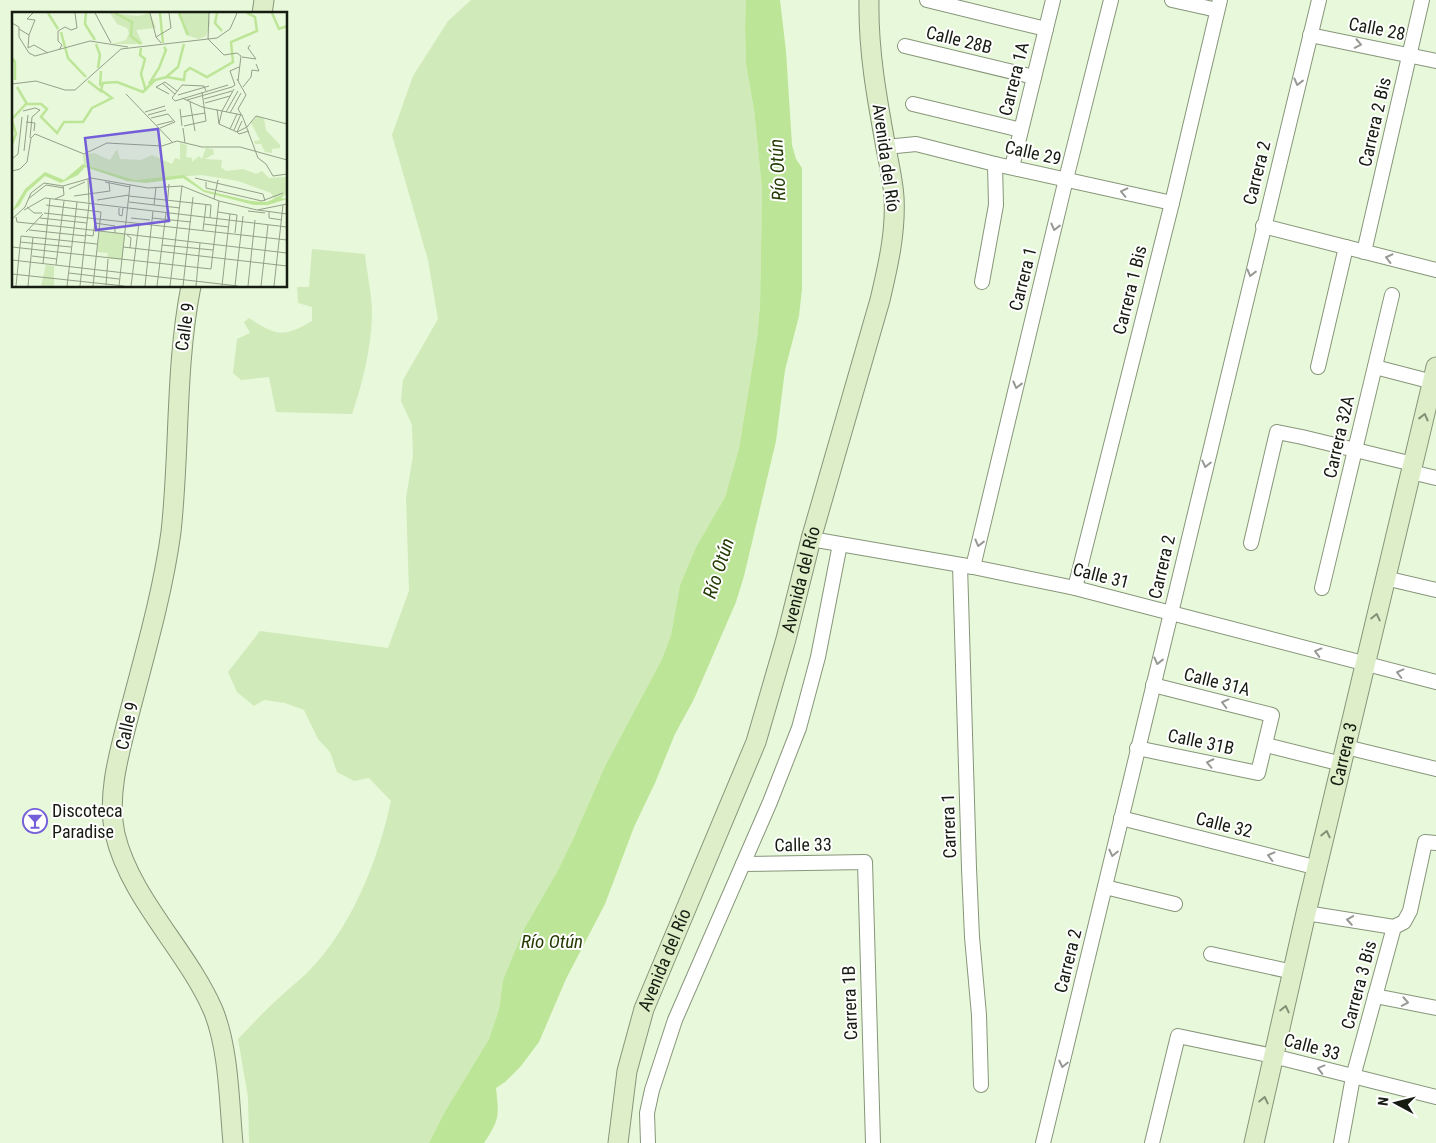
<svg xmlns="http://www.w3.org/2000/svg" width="1436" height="1143" font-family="'Roboto Condensed',sans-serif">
<rect width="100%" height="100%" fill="#e8f8da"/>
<!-- green -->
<g fill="#d0eaba">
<path d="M471 0H746L745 26 746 64 754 110 762 189 760 304 757 338 739 448 725 497 696 547 680 585 671 635 662 659 605 766 574 837 558 870 524 929 503 980 499 1009 489 1039 444 1113 429 1143H249L248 1097 238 1039C252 1025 266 1009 281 996 289 988 299 981 307 973 351 929 378 861 391 801L369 778 354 781 337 772 330 752 318 739 304 710 285 703 264 700 254 706 237 692 228 672 260 631 388 648 409 591 406 498 413 456 412 425 401 401 403 380 438 319 428 260 392 135 413 76 448 21Z"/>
<path d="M312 249 365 254C367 274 372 295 372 315 371 349 363 382 352 414L276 412 269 377 241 380 233 373 237 339 250 333 244 322 249 318C277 336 283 338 312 321V307L298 303 297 287H309Z"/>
</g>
<!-- water -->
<path fill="#bde598" d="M746 0H780L786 51 792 145 796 159 802 168V289L799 316 785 370 776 441 744 576 736 602 694 699 675 734 655 783 634 827 605 904 566 979 539 1042 521 1066 505 1082 496 1088C499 1116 500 1119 484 1143H429L444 1113 489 1039 499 1009 503 980 524 929 558 870 574 837 605 766 662 659 671 635 680 585 696 547 725 497 739 448 757 338 760 304 762 189 754 110 746 64 745 26Z"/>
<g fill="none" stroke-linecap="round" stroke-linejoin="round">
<defs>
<g id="street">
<polyline points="927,0 1046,29"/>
<polyline points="1172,0 1217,10"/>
<polyline points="1310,35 1436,61"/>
<polyline points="905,46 1034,77"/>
<polyline points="913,104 1021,130"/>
<polyline points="886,147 916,144 995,164 1172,203"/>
<polyline points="1012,167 1053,0"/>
<polyline points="1263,226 1436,270"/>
<polyline points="1364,252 1422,0"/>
<polyline points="982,282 996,205 995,164"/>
<polyline points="1318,367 1346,247"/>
<polyline points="1375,367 1433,382"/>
<polyline points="1411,472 1436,478"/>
<polyline points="811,539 973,567 1075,588 1436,682"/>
<polyline points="1251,543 1277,432 1302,437 1413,464"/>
<polyline points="960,565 969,868 972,937 979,1015 981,1085"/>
<polyline points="973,567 1066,179 1111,0"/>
<polyline points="1385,578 1436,590"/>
<polyline points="1075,588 1172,203 1220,0"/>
<polyline points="1322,588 1392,295"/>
<polyline points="1266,745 1342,764"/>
<polyline points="1346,747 1436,769"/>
<polyline points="1137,748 1258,773 1272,715 1153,685"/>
<polyline points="1121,818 1318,868"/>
<polyline points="743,864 865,862 873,1143"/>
<polyline points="1105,887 1175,904"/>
<polyline points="1306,913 1394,927"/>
<polyline points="1211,954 1293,972"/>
<polyline points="1375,996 1436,1008"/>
<polyline points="648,1143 647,1113 652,1090 675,1020 770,802 799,728 818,657 840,544"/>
<polyline points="1043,1143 1319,0"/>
<polyline points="1152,1143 1178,1036 1273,1056 1436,1097"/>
<polyline points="1341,1143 1353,1077 1394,927 1404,922 1410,911 1425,842 1436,843"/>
</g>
<g id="secondary">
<polyline points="262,14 264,0"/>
<path d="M191 286C175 367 180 450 171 532 163 591 146 650 131 707 121 747 106 793 115 834 130 898 187 950 213 1010 229 1049 229 1101 233 1143"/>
<path id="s1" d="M618 1143 627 1071 644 1009 756 742 786 639 811 539 880 300C888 266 896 232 894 197 893 181 889 164 886 148 877 99 868 50 869 0"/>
<path id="s2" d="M1254 1143 1306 913 1436 367"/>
</g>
</defs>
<!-- street casing -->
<use href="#street" stroke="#87967a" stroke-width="16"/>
<!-- secondary casing -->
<use href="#secondary" stroke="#87967a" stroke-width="21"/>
<!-- street -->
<use href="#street" stroke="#fff" stroke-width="14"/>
<!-- secondary -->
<use href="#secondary" stroke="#ddeec9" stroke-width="19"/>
</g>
<!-- one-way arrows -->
<defs><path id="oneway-chevron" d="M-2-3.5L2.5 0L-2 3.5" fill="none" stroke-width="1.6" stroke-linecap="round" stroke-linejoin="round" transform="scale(1.25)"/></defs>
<g stroke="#969994">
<use href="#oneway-chevron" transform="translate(1358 44) rotate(11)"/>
<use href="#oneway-chevron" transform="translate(1298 82) rotate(104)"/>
<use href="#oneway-chevron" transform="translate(1124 192) rotate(-167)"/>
<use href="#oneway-chevron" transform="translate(1055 227) rotate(104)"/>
<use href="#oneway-chevron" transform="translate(1389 258) rotate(-166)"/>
<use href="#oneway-chevron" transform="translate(1251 273) rotate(104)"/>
<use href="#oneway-chevron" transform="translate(1017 385) rotate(104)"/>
<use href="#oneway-chevron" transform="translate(1206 464) rotate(103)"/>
<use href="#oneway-chevron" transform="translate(979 543) rotate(104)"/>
<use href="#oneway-chevron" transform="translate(1318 652) rotate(-165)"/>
<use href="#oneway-chevron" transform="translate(1158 661) rotate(104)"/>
<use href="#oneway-chevron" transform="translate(1400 673) rotate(-166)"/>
<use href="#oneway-chevron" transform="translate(1225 703) rotate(-166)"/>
<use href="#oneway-chevron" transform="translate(1210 763) rotate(-168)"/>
<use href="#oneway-chevron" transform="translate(1113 853) rotate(103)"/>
<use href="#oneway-chevron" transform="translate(1271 856) rotate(-166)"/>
<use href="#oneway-chevron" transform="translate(1350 920) rotate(-171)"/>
<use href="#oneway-chevron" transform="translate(1405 1002) rotate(11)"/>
<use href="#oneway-chevron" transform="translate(1063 1064) rotate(103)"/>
<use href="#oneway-chevron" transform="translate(1321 1069) rotate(-165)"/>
</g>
<g stroke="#839076">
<use href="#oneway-chevron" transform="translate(1424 417) rotate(-76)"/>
<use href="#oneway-chevron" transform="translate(1376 617) rotate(-77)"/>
<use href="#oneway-chevron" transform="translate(1326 834) rotate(-77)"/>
<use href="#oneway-chevron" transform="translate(1285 1009) rotate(-77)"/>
<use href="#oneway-chevron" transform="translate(1264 1100) rotate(-78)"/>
</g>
<!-- icons -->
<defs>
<symbol id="bar-ring" viewBox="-11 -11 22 22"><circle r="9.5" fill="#fff" stroke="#745fd9" stroke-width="1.5"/><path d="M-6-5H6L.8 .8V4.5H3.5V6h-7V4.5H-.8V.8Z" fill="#745fd9"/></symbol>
</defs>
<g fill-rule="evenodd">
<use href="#bar-ring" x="21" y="807" width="28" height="28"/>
</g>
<g text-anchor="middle" stroke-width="4" stroke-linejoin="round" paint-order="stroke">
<!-- street labels -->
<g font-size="18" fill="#161c11" stroke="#fff">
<text transform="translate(1377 29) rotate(11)" y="6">Calle 28</text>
<text transform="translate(959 40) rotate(14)" y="6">Calle 28B</text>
<text transform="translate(1014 79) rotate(-76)" y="6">Carrera 1A</text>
<text transform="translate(1375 122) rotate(-77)" y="6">Carrera 2 Bis</text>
<text transform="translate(1033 153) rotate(13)" y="6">Calle 29</text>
<text transform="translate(886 158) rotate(82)" y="6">Avenida del Río</text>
<text transform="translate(1257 173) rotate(-76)" y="6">Carrera 2</text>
<text transform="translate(1023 279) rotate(-76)" y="6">Carrera 1</text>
<text transform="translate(1130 290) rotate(-76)" y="6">Carrera 1 Bis</text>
<text transform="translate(185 327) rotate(-82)" y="6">Calle 9</text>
<text transform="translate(1339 437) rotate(-77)" y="6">Carrera 32A</text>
<text transform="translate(1162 567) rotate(-77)" y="6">Carrera 2</text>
<text transform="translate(1101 576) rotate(14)" y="6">Calle 31</text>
<text dy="6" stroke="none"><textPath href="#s1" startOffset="595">Avenida del Río</textPath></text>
<text transform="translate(1217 682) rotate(14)" y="6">Calle 31A</text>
<text transform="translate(127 726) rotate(-77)" y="6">Calle 9</text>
<text transform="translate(1201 742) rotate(12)" y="6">Calle 31B</text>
<text dy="6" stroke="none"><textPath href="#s2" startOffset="399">Carrera 3</textPath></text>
<text transform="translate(1224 825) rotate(14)" y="6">Calle 32</text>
<text transform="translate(949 826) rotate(-92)" y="6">Carrera 1</text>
<text transform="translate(803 845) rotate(-1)" y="6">Calle 33</text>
<text dy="6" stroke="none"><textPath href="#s1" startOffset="190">Avenida del Río</textPath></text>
<text transform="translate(1068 961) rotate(-76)" y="6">Carrera 2</text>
<text transform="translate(1359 985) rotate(-75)" y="6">Carrera 3 Bis</text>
<text transform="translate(850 1003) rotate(-92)" y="6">Carrera 1B</text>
<text transform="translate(1312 1047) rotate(15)" y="6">Calle 33</text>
</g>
<!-- poi labels -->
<g font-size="18" fill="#161c11" stroke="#fff" text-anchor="start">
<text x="52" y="817">Discoteca<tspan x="52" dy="21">Paradise</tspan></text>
</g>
<!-- water labels -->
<g font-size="19" font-style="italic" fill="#243c04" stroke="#fff">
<text transform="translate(777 170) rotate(-93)" y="7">Río Otún</text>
<text transform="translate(718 568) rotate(-72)" y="7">Río Otún</text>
<text x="552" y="948">Río Otún</text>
</g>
</g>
<!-- overview -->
<g transform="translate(12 12)">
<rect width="275" height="275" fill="#e8f8da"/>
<path d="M98 1 126 4 138 1 144 16 124 18 131 32H100L114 28 117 21 115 16 105 12ZM166 1H197L198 12 194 24 187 27 174 23ZM245 104 252 107 254 118 268 133V136L260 137V141L253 140 249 132H243L242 129 248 128 239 111ZM168 131 175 133 174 145 180 146V150L187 144 190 147 194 136 201 137 202 142 193 147 210 148 209 155 214 159 231 157 244 162 250 159 257 166 275 165V181L262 187 259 181 226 169 190 163 123 168 72 152 71 143 82 141 98 148 105 137 108 147 129 148 140 143 160 152 163 146 170 148 168 147ZM87 219 113 222 110 248 95 246 96 241 85 240ZM34 253 42 254V274H29Z" fill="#d0eaba"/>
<path d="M71 152 123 168 172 163 192 178 239 189 255 190 275 181 269 186 275 187 256 193H242L192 180 171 166 134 171 115 169 73 155 66 163 49 171 33 164 15 180 7 194 0 199 13 177 33 160 52 168Z" fill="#bde598"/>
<path fill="none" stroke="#bde598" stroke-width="2.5" d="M36 1 46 17M74 1 73 12 83 28M103 1 120 10 119 24 129 32M148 1 151 31M167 1 176 23M205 1 203 11 210 19M260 1 267 17 275 14M49 20 56 46 74 65M84 32 88 43 86 56M129 36 128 43 133 47 129 62 134 79M0 46 3 50V68M153 66 166 55 172 32M76 69 90 80M137 72 147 56 154 38 152 35M88 74 89 59M5 75 15 92M0 107 14 92H29L35 97 29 105 45 121 52 110H71L80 96 100 86 89 78 91 71 105 70 131 80 143 68 155 65 172 68 173 60 178 56 195 65 221 50 219 30 245 19 243 5 235 1M0 108 4 122 0 132"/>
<path fill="none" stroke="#94a08a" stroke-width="1" d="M83 1 99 31M138 1 144 25M197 1 196 27 212 43 225 41 229 44 226 69M0 11 7 15V25L17 41 23 44 78 29 116 35M7 17 17 23 23 8 15 7 21 1M17 23 16 36 22 33 36 41M149 31 144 25 159 16 157 1M47 38 50 33 46 29V19L53 15 59 18 65 16 63 1M230 45 244 47 236 36 238 33M150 71 163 82M0 72 24 69 53 78H63L109 37 205 26 218 17 225 1M220 75 223 73 218 59 227 55M231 75 239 65 240 58 247 59 244 52M194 79 192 74 170 73 160 86 163 89 216 73M114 82 161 131M157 82 144 75 153 70 165 79M166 83 197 74M170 86 190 95 230 103 246 146 254 152 261 164 275 162M192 87 220 79M175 88 220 75M178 90 183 119M193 91 218 84M168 97 170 114M205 97 207 112 225 120 235 115 244 104 275 112M11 99 23 96 28 98M133 100 153 94M214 100 226 79M218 101 229 81M136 103 154 98M169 105 193 101M139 106 156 102 163 110 148 116M230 109 225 120 227 122 237 119M14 110 23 111 22 119M207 112 210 99 222 77M145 113 161 109M172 114 194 109 190 80M171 116 173 131M218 117 225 102M222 118 229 102 226 97 234 83 225 67M18 126 20 105 28 98M12 139 16 103M0 147 6 142 10 105M0 159 8 157 15 150 19 126 23 122 72 142 95 131 150 134 165 129 190 135H228L275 148M183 166 251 182 253 189M93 170 118 175M194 170V176L250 189 271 181M57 177 73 170M62 184 98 179 97 171M117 184 199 193 198 206M16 187 34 173 52 176M43 187 52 183 51 174M202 187 206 168M85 188 117 183M117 190 168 196M34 193 89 200 81 274M142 193 144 175M15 195 22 201H30M155 195 157 172M107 196V203L110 204 111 196M12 198 33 186 275 215M246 198 275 202M236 199 253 201M206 200 225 203 223 221M257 200V206L270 208M32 201 275 228M4 205 5 210 62 216 65 190M28 206 75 211M119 206 138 208M140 206 179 210M0 207 13 195 19 181 32 171 51 174 79 166 136 176 170 174 207 189 245 198 275 192M192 212 217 215M17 218 74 224M191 218 194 193M14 220 31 202M74 223 81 224 83 211 103 214V221M115 223 119 226 118 236M8 230 59 235M150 233 201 238M0 235 199 257 207 189M111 235 275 254M20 244 45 247M0 248 226 274M31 252 38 187M44 253 52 189M57 261 107 267M0 262 112 274M94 273 96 247M4 274 9 224 85 232M16 274 21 225M55 274 62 216 275 241M68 274 77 192 76 167M107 274 118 173M119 274 127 211M133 274 141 199M145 274 154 201M158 274 170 174M171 274 181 185M184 274 188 231M210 274 218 202M223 274 231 204M236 274 243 208M249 274 256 213M262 274 271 193"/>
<path fill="#745fd9" fill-opacity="0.15" stroke="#745fd9" stroke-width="2.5" d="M146 117 157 209 84 218 73 126Z"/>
<rect width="275" height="275" fill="none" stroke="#161c11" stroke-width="2.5"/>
</g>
<!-- north arrow -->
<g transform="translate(1396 1103) rotate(277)" stroke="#ffffff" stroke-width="4" paint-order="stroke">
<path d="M0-4L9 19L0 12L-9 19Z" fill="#161c11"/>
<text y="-8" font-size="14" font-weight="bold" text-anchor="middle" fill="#161c11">N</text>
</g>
</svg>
